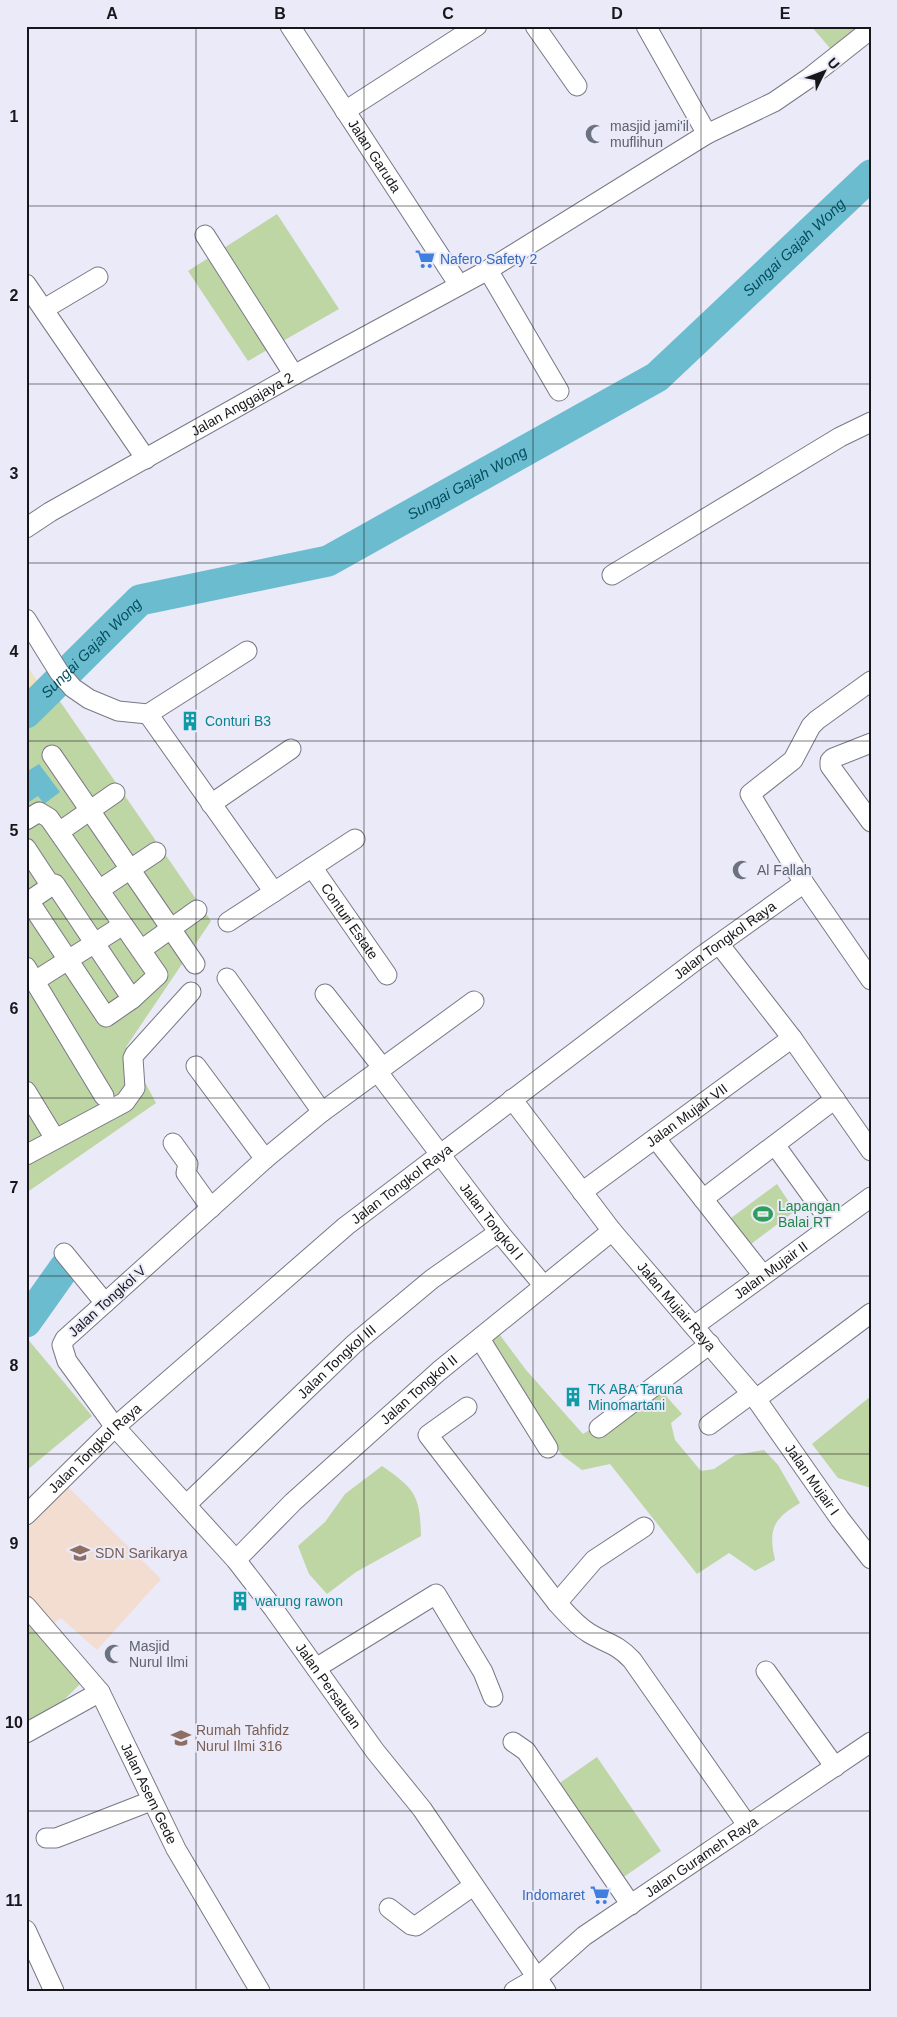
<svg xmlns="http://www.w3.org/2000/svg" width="897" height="2017" font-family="Helvetica,sans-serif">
<rect width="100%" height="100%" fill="#ebeaf8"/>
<!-- education -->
<polygon fill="#f3ddd0" points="68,1487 161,1579 97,1650 61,1618 50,1626 26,1601 26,1527"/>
<!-- green -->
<g fill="#bed5a4">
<polygon points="811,26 866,26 835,54"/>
<polygon points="277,214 339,309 248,361 188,271"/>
<polygon points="57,697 211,921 126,1047 156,1103 26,1193 26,720"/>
<polygon points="777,1184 795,1211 751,1244 731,1218"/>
<path d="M497 1331 526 1370 583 1434 659 1388 682 1414 671 1423 675 1440 701 1471 714 1469 735 1455 764 1450 778 1465 800 1503C773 1519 768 1529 775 1560L755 1571 729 1553 697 1574 610 1464 582 1470 562 1455 483 1344Z"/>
<polygon points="26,1337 92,1416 26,1471"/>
<polygon points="871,1396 871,1488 838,1478 812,1444"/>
<path d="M382 1466C415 1489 420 1495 421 1536L356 1572 327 1594 309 1574 298 1546 325 1522 345 1494Z"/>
<polygon points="26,1611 89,1675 34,1730 26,1733"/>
<polygon points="597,1757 661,1851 618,1881 554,1787"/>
</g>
<!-- sand -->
<polygon fill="#ece2bd" points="26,665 46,693 26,707"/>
<!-- water -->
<polygon fill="#6cbccf" points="39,764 60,792 44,804 38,796 26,804 26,772"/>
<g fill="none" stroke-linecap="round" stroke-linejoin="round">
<!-- river -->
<g stroke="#6cbccf" stroke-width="31">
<path id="s1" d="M26 713 140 600 328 561 657 377 871 175"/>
<polyline points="26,1322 65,1267"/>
</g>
<defs>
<g id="minor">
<path id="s2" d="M290 26 459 285"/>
<polyline points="535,26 577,86"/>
<polyline points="646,26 707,134"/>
<polyline points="345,111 477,26"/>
<polyline points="205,235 294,375"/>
<polyline points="488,270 559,391"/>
<polyline points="26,284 146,459"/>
<polyline points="44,309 98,277"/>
<path id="s3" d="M26 528 50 512 294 375 488 270 707 134 774 102 809 78 871 29"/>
<polyline points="612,575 840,437 871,422"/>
<polyline points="26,619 59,672 73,688 89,699 118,711 148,714 247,651"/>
<polyline points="871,681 817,720 811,726 793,760 750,794 804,883 871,980"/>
<polyline points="148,714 274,892 355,839"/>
<polyline points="871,743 833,758 830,761 830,766 871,822"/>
<polyline points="52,755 195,964"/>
<polyline points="211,804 291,749"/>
<polyline points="26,820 39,812 49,818 158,975 132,999 55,884"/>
<polyline points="59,832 115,793"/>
<polyline points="26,848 51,886 29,901"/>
<path id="s4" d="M312 867 387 975"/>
<polyline points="99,890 156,852"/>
<polyline points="26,903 29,901 106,1017 132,999"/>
<polyline points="228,922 274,892"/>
<polyline points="719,944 792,1038 871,1151"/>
<polyline points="141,950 197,910"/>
<polyline points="26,967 104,1096"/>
<polyline points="227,978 322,1112"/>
<polyline points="35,981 123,925"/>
<polyline points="325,994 382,1067"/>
<path id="s5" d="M474 1001 322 1112 265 1159 65 1339 62 1345 67 1361 115 1427 236 1560 273 1608 375 1751 422 1809 546 1991"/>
<polyline points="196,1066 265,1159"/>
<path id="s6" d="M377 1071 499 1232 544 1286"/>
<polyline points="26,1091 51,1132"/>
<path id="s7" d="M512 1099 612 1231 756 1399 840 1519 871 1559"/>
<polyline points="656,1139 762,1274"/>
<polyline points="173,1143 188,1164 186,1173 211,1208"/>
<polyline points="775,1145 832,1224"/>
<polyline points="26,1155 125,1102 135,1088 133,1058 135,1054 191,992"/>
<path id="s8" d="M582 1192 792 1038"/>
<polyline points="703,1199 835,1099"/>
<polyline points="64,1253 105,1303"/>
<path id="s9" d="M694 1326 871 1197"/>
<polyline points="480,1339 548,1448"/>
<polyline points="756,1399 871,1313"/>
<path d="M467 1407 428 1435 557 1603C567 1614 576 1625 589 1633 607 1644 616 1643 632 1660L748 1826"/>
<polyline points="709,1425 751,1394"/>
<polyline points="599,1428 710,1344"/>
<path id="s10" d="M186 1505 354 1344 432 1279 499 1232"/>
<path id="s11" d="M26 1515 115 1427 346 1226 699 958 804 883"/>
<path id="s12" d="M236 1560 293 1502 439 1371 612 1231"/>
<polyline points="557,1603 594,1560 644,1527"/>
<path id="s13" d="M26 1606 100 1692 176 1849 260 1991"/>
<polyline points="316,1668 436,1594 483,1672 493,1697"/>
<polyline points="766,1671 835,1767"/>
<polyline points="26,1733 100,1692"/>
<polyline points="513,1742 526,1751 631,1905"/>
<polyline points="46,1838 56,1838 151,1801"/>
<polyline points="389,1908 411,1925 416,1926 473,1886"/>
<polyline points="26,1930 54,1991"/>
<path id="s14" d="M514 1991 538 1977 584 1936 871 1742"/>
</g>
</defs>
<!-- minor casing -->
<use href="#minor" stroke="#797884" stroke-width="21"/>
<!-- minor -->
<use href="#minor" stroke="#fff" stroke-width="19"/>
</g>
<!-- grid -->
<path fill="none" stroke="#17171b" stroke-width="1" stroke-opacity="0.55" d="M196 26V1991M364 26V1991M533 26V1991M701 26V1991M26 206H871M26 384H871M26 563H871M26 741H871M26 919H871M26 1098H871M26 1276H871M26 1454H871M26 1633H871M26 1811H871"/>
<!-- icons -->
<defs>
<symbol id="mosque-bare" viewBox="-9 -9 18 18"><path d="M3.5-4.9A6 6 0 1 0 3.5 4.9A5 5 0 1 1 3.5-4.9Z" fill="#6b7280" stroke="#ebeaf8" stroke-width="2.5" paint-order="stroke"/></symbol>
<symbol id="supermarket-bare" viewBox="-9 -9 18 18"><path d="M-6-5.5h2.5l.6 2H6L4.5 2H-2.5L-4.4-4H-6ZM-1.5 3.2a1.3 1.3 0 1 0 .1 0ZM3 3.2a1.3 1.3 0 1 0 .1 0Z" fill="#3f7fe0" stroke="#ebeaf8" stroke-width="2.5" paint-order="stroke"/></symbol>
<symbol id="building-bare" viewBox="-9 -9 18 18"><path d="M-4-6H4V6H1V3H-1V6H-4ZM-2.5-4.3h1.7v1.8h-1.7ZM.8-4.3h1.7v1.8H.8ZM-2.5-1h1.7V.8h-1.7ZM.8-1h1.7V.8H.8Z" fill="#0f9aa8" stroke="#ebeaf8" stroke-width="2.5" paint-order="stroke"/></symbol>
<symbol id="stadium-bare" viewBox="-9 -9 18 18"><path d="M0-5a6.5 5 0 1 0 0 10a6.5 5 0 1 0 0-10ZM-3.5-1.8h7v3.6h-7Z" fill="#2e9e5b" stroke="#ebeaf8" stroke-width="2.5" paint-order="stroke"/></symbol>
<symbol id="school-bare" viewBox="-9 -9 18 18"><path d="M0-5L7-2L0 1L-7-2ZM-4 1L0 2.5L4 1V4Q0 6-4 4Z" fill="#8d6e63" stroke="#ebeaf8" stroke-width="2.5" paint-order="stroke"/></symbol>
</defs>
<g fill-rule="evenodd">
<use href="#mosque-bare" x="581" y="120" width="28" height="28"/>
<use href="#supermarket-bare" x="411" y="245" width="28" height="28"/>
<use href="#building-bare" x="176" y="707" width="28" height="28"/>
<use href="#mosque-bare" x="728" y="856" width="28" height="28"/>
<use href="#stadium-bare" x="749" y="1200" width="28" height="28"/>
<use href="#building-bare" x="559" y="1383" width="28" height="28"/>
<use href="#school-bare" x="66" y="1539" width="28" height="28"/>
<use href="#building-bare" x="226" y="1587" width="28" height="28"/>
<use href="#mosque-bare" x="100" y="1640" width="28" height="28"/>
<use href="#school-bare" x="167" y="1724" width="28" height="28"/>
<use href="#supermarket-bare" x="586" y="1881" width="28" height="28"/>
</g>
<g text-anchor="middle" stroke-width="4" stroke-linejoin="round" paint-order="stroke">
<!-- worship labels -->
<g font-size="14" fill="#5b616d" stroke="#ebeaf8" text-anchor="start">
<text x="610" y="131">masjid jami'il<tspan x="610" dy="16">muflihun</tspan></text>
<text x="757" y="875">Al Fallah</text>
<text x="129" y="1651">Masjid<tspan x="129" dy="16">Nurul Ilmi</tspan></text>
</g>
<!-- street labels -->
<g font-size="14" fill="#17171b" stroke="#ebeaf8">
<text dy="5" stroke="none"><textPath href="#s2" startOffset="155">Jalan Garuda</textPath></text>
<text dy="5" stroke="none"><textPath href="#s3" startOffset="249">Jalan Anggajaya 2</textPath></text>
<text dy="5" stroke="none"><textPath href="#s4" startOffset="66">Conturi Estate</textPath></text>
<text dy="5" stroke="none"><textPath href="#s11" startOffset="906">Jalan Tongkol Raya</textPath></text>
<text dy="5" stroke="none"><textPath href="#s8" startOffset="130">Jalan Mujair VII</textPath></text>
<text dy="5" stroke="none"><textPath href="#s11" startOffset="501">Jalan Tongkol Raya</textPath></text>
<text dy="5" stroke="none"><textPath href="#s6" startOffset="189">Jalan Tongkol I</textPath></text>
<text dy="5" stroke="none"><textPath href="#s9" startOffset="95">Jalan Mujair II</textPath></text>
<text transform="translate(107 1301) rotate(-42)" y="5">Jalan Tongkol V</text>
<text dy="5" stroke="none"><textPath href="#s7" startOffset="265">Jalan Mujair Raya</textPath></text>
<text dy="5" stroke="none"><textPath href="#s10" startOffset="208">Jalan Tongkol III</textPath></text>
<text dy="5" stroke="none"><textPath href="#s12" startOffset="250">Jalan Tongkol II</textPath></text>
<text dy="5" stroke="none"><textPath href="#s11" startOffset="96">Jalan Tongkol Raya</textPath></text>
<text dy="5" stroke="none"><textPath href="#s7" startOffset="485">Jalan Mujair I</textPath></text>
<text dy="5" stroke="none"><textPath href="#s5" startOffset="972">Jalan Persatuan</textPath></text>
<text dy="5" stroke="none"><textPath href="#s13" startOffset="226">Jalan Asem Gede</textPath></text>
<text dy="5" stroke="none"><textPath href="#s14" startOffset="231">Jalan Gurameh Raya</textPath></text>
</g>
<!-- shop labels -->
<g font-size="14" fill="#366cbe" stroke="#ebeaf8" text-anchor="start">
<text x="440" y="264">Nafero Safety 2</text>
<text x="585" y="1900" text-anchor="end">Indomaret</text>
</g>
<!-- culture labels -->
<g font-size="14" fill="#0d838f" stroke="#ebeaf8" text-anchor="start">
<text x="205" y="726">Conturi B3</text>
<text x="588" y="1394">TK ABA Taruna<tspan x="588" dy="16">Minomartani</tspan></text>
<text x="255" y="1606">warung rawon</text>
</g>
<!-- leisure labels -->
<g font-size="14" fill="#27864d" stroke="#ebeaf8" text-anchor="start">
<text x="778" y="1211">Lapangan<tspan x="778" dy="16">Balai RT</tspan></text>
</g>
<!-- education labels -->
<g font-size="14" fill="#785e54" stroke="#ebeaf8" text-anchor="start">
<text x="95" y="1558">SDN Sarikarya</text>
<text x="196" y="1735">Rumah Tahfidz<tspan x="196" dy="16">Nurul Ilmi 316</tspan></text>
</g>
<!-- water labels -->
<g font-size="15" font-style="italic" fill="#034e5c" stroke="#ebeaf8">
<text dy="5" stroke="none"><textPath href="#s1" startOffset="918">Sungai Gajah Wong</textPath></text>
<text dy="5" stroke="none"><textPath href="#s1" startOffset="512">Sungai Gajah Wong</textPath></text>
<text dy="5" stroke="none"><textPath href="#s1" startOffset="92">Sungai Gajah Wong</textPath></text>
</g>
</g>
<!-- border -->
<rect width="897" height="2017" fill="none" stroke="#ebeaf8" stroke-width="55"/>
<!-- north arrow -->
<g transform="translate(824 72) rotate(48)" stroke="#ebeaf8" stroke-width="4" paint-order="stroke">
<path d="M0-4L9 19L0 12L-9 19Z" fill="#17171b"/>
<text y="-8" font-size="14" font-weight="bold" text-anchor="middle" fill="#17171b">U</text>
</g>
<rect x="28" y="28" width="842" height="1962" fill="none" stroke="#17171b" stroke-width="2"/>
<g font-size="16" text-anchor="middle" font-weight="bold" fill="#17171b">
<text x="112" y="19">A</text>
<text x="280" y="19">B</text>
<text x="448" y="19">C</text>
<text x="617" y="19">D</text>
<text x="785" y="19">E</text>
<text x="14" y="122">1</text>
<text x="14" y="301">2</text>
<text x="14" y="479">3</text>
<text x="14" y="657">4</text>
<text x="14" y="836">5</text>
<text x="14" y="1014">6</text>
<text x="14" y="1193">7</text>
<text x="14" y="1371">8</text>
<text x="14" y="1549">9</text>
<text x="14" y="1728">10</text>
<text x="14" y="1906">11</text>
</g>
</svg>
